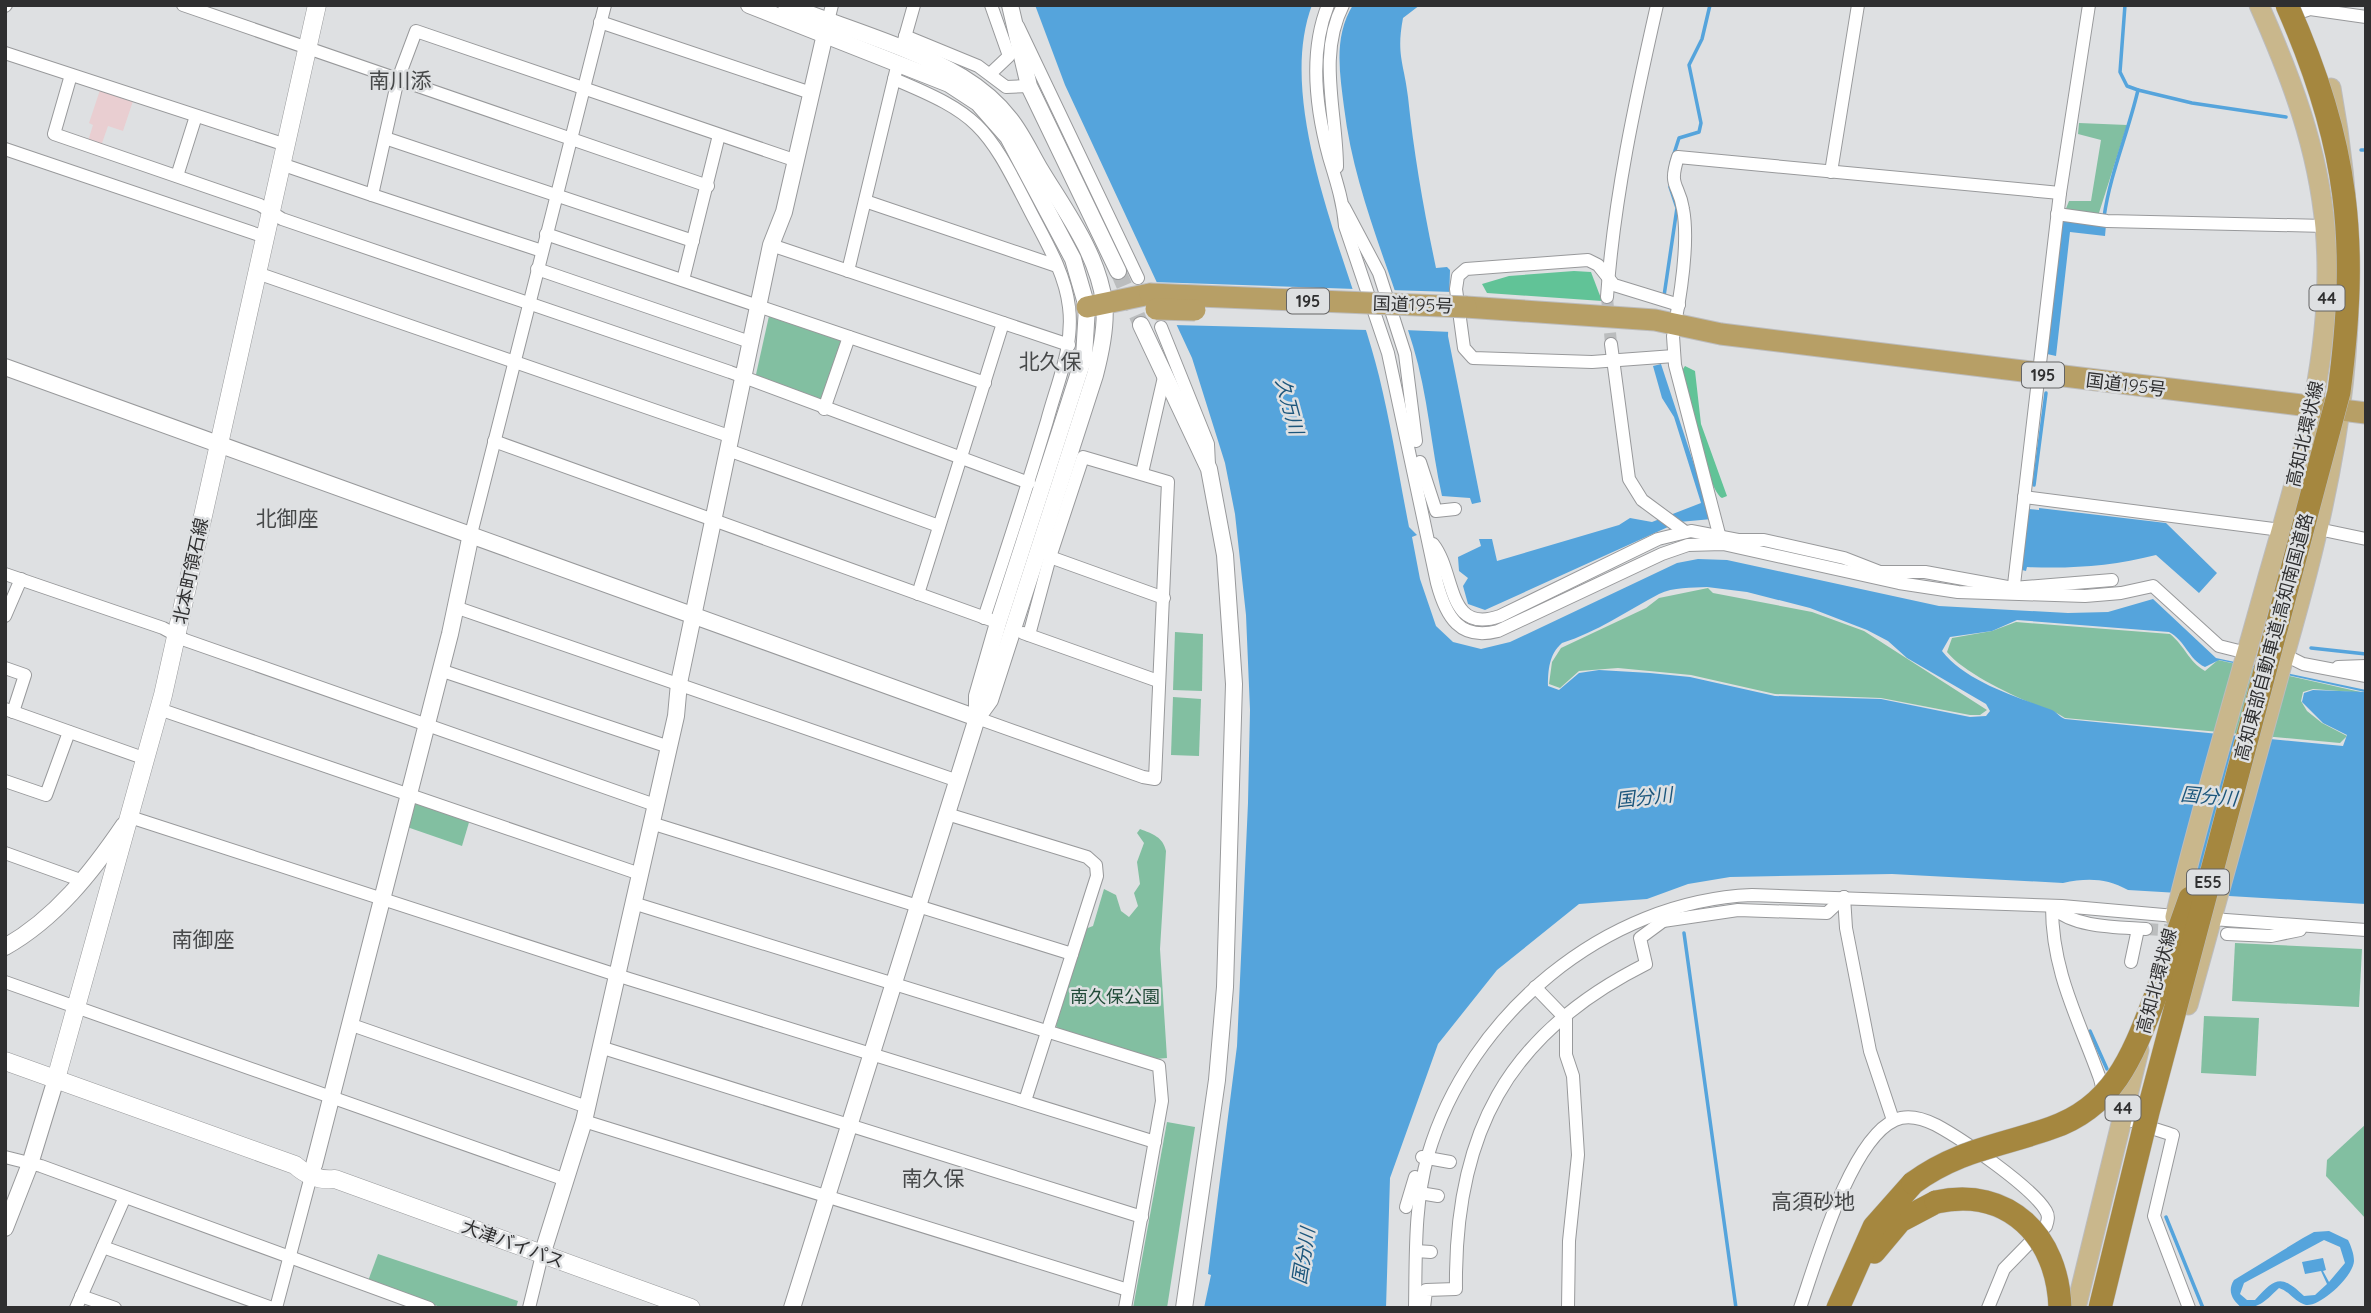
<svg xmlns="http://www.w3.org/2000/svg" width="2371" height="1313" font-family="Quicksand,'Noto Sans JP',sans-serif">
<rect width="100%" height="100%" fill="#dee0e2"/>
<!-- education -->
<polygon fill="#e9ced1" points="100,90 133,101 123,131 108,126 101,146 88,141 93,125 89,123"/>
<!-- green -->
<g fill="#82bfa1">
<polygon points="2079,123 2127,125 2098,216 2065,211 2069,201 2091,201 2101,140 2078,134"/>
<polygon points="769,316 840,340 842,344 824,399 819,402 755,379"/>
<polygon points="1708,588 1713,593 1812,612 1864,631 1987,710 1980,715 1970,715 1881,698 1775,694 1691,675 1618,668 1579,671 1560,688 1549,684 1552,662 1561,648 1646,608 1659,598"/>
<path d="M2016 622 2170 634C2185 646 2188 661 2205 671L2218 660 2365 693 2313 689 2303 692 2301 701 2307 711 2322 723 2347 736 2340 743 2065 718C2054 710 2044 708 2031 703 2007 693 1962 671 1947 652L1952 638 1992 631Z"/>
<polygon points="1175,632 1203,634 1202,691 1173,690"/>
<polygon points="1173,697 1201,699 1199,756 1171,755"/>
<polygon points="415,799 470,819 462,846 407,827"/>
<path d="M1140 829C1153 834 1163 837 1166 851L1160 949 1167 1058 1155 1059 1059 1030 1056 1026 1085 929 1093 926 1104 889 1116 895 1121 911 1129 917 1138 906 1134 893 1140 884 1137 862 1144 843 1137 833Z"/>
<polygon points="2235,943 2362,949 2359,1007 2232,1001"/>
<polygon points="2204,1016 2259,1018 2256,1076 2201,1073"/>
<polygon points="1167,1122 1195,1127 1167,1308 1133,1308"/>
<polygon points="2366,1124 2366,1219 2326,1176 2327,1160"/>
<polygon points="378,1254 518,1301 516,1308 443,1308 368,1281"/>
</g>
<!-- forest -->
<g fill="#61c397">
<polygon points="1574,271 1591,272 1602,301 1487,293 1482,284 1509,276"/>
<path d="M1685 366 1695 371 1701 424 1727 496 1722 498C1707 489 1687 394 1681 372Z"/>
</g>
<!-- water -->
<g fill="#55a4dc" fill-rule="evenodd">
<path d="M1035 5H1312C1273 109 1354 272 1379 376 1391 425 1399 476 1409 527L1417 535 1412 537 1420 579 1436 626 1453 642 1481 649 1510 642 1677 563 1698 559 1727 560 1939 606 2068 613 2108 612 2153 599 2216 658 2366 690V904L2128 890C2106 878 2087 878 2063 883L1892 874 1730 877 1688 884 1647 899 1579 904 1497 970 1438 1044 1390 1178 1386 1308H1204L1211 1275 1208 1274 1237 1046 1248 803 1250 710 1246 615 1235 514 1225 463 1192 358 1065 85ZM1707 587 1747 592 1810 608 1867 630 1888 641 1907 658 1986 704 1990 711 1986 716 1970 717 1881 699 1775 696 1690 677 1650 673 1599 670 1579 673 1559 690 1548 686C1548 671 1549 654 1562 643 1597 632 1627 611 1659 594 1673 587 1692 588 1707 587ZM2017 620 2169 632C2186 641 2188 659 2205 667L2219 660 2365 692 2313 690 2304 693 2302 702 2323 723 2347 735 2343 746 2065 719C2059 717 2057 712 2052 710 2017 697 1966 682 1942 651L1950 637 1992 631Z"/>
<path d="M1353 5H1420L1403 18C1396 55 1404 63 1408 97 1414 155 1424 211 1436 268L1447 267 1450 270 1448 336 1481 502 1472 504 1470 498 1442 496C1431 447 1428 395 1413 346 1389 266 1354 191 1344 107 1340 74 1333 37 1353 5Z"/>
<polygon points="2065,218 2106,225 2105,236 2070,232 2056,356 2047,354 2062,223"/>
<polygon points="1661,364 1712,519 1679,522 1485,610 1468,604 1463,586 1468,578 1459,571 1458,557 1481,546 1479,539 1492,539 1497,561 1619,525 1630,518 1652,522 1701,503 1674,417 1662,398 1653,366"/>
<path d="M2039 508 2166 523 2217 573 2199 593 2156 555C2113 566 2071 569 2027 567L2026 571 2022 570 2029 509 2039 510Z"/>
<path d="M2329 1231 2348 1240C2351 1246 2354 1254 2354 1261 2353 1277 2320 1307 2306 1305 2296 1303 2289 1291 2279 1288 2266 1300 2261 1308 2242 1308 2232 1300 2227 1291 2234 1280L2303 1238 2314 1232ZM2324 1240 2340 1247 2345 1263 2329 1282 2323 1271 2326 1270 2323 1258 2302 1262 2305 1274 2321 1271 2327 1284 2315 1295 2304 1296C2281 1274 2275 1278 2255 1300H2247L2240 1294 2244 1283Z"/>
</g>
<!-- pier -->
<g fill="#dee0e2">
<polygon points="1153,282 1355,289 1368,330 1173,325"/>
<polygon points="1389,290 1453,292 1452,332 1404,330"/>
</g>
<g fill="none" stroke-linecap="round" stroke-linejoin="round">
<!-- stream -->
<g stroke="#55a4dc" stroke-width="3.5">
<polyline points="2138,90 2192,103 2286,117"/>
<polyline points="2361,150 2366,150"/>
<polyline points="1671,163 1679,138 1699,132 1701,123 1689,65 1702,39 1710,5"/>
<path d="M2104 217C2110 174 2128 133 2138 90L2127 86 2120 72 2125 5"/>
<polyline points="1664,296 1677,208 1670,187"/>
<polyline points="2034,485 2046,393"/>
<polyline points="2311,648 2366,654"/>
<polyline points="1684,933 1736,1308"/>
<polyline points="2090,1031 2107,1069"/>
<polyline points="2166,1217 2203,1308"/>
</g>
<!-- minor-tunnel -->
<g stroke="#bbbdbe" stroke-width="12" stroke-dasharray="12 6" stroke-linecap="butt">
<polyline points="1607,297 1611,344"/>
<polyline points="2146,929 2181,931"/>
</g>
<!-- tertiary-tunnel -->
<polyline stroke="#bbbdbe" stroke-width="16" stroke-dasharray="16 8" stroke-linecap="butt" points="1118,271 1141,325"/>
<defs>
<g id="minor">
<polyline points="183,5 708,186"/>
<path d="M1328 5C1309 52 1316 109 1329 157 1336 180 1343 201 1345 226L1388 353 1437 583C1446 617 1460 641 1498 631L1662 554 1688 545 1723 544 1899 583 1958 592 2085 596 2121 593 2153 586 2219 646 2247 653"/>
<polyline points="5,6 6,5"/>
<polyline points="2301,12 2310,9 2366,17"/>
<polyline points="828,21 832,5"/>
<polyline points="600,22 811,93"/>
<polyline points="1018,26 1138,278"/>
<polyline points="905,36 978,66 1006,87 1029,86"/>
<polyline points="903,44 914,5"/>
<polyline points="5,53 286,145"/>
<polyline points="990,74 1009,56 991,5"/>
<polyline points="71,75 54,134 260,205 282,219 730,372 1029,483"/>
<path d="M894 79C978 114 986 125 1027 205 1043 237 1065 271 1069 307 1074 347 1057 383 1047 421 1027 487 1006 552 984 618"/>
<polyline points="385,138 693,241"/>
<polyline points="5,149 265,237"/>
<polyline points="281,164 372,195"/>
<path d="M1337 167C1337 113 1317 56 1343 5"/>
<polyline points="1831,172 1858,5"/>
<polyline points="177,176 196,116"/>
<polyline points="865,201 1057,266"/>
<polyline points="1344,207 1379,273 1405,354 1416,441"/>
<polyline points="2057,214 2107,221 2325,226"/>
<polyline points="546,234 985,383"/>
<polyline points="771,245 1069,345"/>
<polyline points="542,251 372,195 398,79 416,31 797,161"/>
<polyline points="537,269 750,342"/>
<polyline points="848,271 896,71"/>
<polyline points="257,273 729,436"/>
<polyline points="683,280 719,135"/>
<path d="M1607 297C1614 198 1635 102 1657 5"/>
<path d="M1675 324C1681 292 1689 241 1683 209 1679 183 1668 188 1678 157L2060 193"/>
<polyline points="1161,327 1208,444 1209,465"/>
<polyline points="1673,336 1675,365 1719,534"/>
<polyline points="1611,344 1629,479 1642,500 1684,531"/>
<polyline points="1674,356 1592,362 1473,358 1464,348 1456,289 1458,276 1466,269 1588,260 1598,265 1614,285 1679,305"/>
<polyline points="824,409 849,337"/>
<polyline points="494,441 991,620"/>
<polyline points="728,450 939,526"/>
<polyline points="1420,462 1436,511 1455,509"/>
<polyline points="1142,473 1164,377"/>
<polyline points="2024,497 2281,530"/>
<polyline points="2323,530 2366,539"/>
<polyline points="471,534 605,5"/>
<path d="M1433 544C1456 573 1446 635 1500 616L1658 539 1691 531 1738 540H1764L1844 558 1880 572H1925L2013 588 2112 580"/>
<polyline points="1050,557 1164,598"/>
<polyline points="5,574 163,628 185,640 655,805"/>
<polyline points="2013,593 2060,193 2089,5"/>
<polyline points="918,594 1003,323"/>
<polyline points="455,607 958,781"/>
<polyline points="5,616 21,579"/>
<polyline points="1023,633 1158,681"/>
<polyline points="2285,655 2303,664 2366,676"/>
<polyline points="2338,667 2366,666"/>
<polyline points="5,668 25,675 13,712"/>
<polyline points="440,670 669,747"/>
<polyline points="5,709 146,759"/>
<polyline points="159,709 640,874"/>
<polyline points="977,718 1143,777 1155,779 1168,482 1083,457 1050,557 1029,635"/>
<polyline points="5,781 46,795 69,732"/>
<polyline points="947,814 1087,857 1096,865 1097,876 1025,1101"/>
<polyline points="130,817 629,979 1155,1142"/>
<polyline points="651,823 1072,954"/>
<polyline points="5,853 83,881"/>
<polyline points="1844,897 1846,928 1870,1051 1893,1120"/>
<polyline points="633,903 1159,1066 1162,1101 1125,1308"/>
<path d="M2052 907C2052 971 2078 1018 2099 1076 2103 1086 2102 1098 2110 1106 2124 1122 2154 1128 2173 1135L2154 1216 2189 1308"/>
<path d="M2052 907C2075 928 2116 927 2146 929"/>
<polyline points="1660,914 1663,921 1738,910 1827,913 1844,897"/>
<polyline points="2212,919 2366,930"/>
<polyline points="2227,934 2271,936 2300,930"/>
<polyline points="2131,962 2138,929"/>
<polyline points="5,982 566,1180"/>
<polyline points="1535,987 1566,1019 1566,1055 1573,1076 1578,1155 1569,1241 1568,1308"/>
<polyline points="349,1024 587,1107"/>
<polyline points="600,1047 1142,1217"/>
<polyline points="584,1121 1128,1290"/>
<polyline points="5,1157 41,1166 429,1308"/>
<polyline points="1422,1157 1450,1162"/>
<polyline points="1420,1193 1438,1196"/>
<polyline points="1406,1207 1415,1177"/>
<polyline points="103,1247 272,1308"/>
<polyline points="1416,1251 1431,1252"/>
<polyline points="81,1296 115,1308"/>
<polyline points="76,1308 124,1199"/>
<polyline points="276,1308 311,1176"/>
<polyline points="529,1308 542,1255"/>
<path d="M1415 1308C1416 1256 1414 1205 1428 1155 1469 1015 1605 901 1752 895L2062 906 2175 916"/>
<path d="M1424 1308 1426 1290 1456 1289C1454 1135 1506 1034 1646 964L1640 938 1663 921"/>
<path d="M1800 1308C1816 1262 1850 1140 1895 1120 1908 1114 1924 1119 1936 1125 1962 1139 2032 1187 2046 1211 2049 1216 2048 1220 2046 1226L2004 1269 1988 1308"/>
</g>
<g id="tertiary">
<polyline points="749,5 949,84 978,103 1008,137 1073,259 1087,307 1084,357 998,623 977,696 977,718 792,1308"/>
<path d="M786 5C841 27 912 47 962 77 980 88 997 102 1010 119 1022 134 1030 152 1040 169 1064 209 1098 254 1104 302 1107 325 1101 352 1095 375L990 700 977 718"/>
<polyline points="1010,5 1029,86 1118,271"/>
<polyline points="1141,325 1209,469 1225,555 1234,684 1225,987 1217,1080 1184,1308"/>
<polyline points="5,367 977,718"/>
<path d="M5 947C56 918 92 872 124 825"/>
<polyline points="314,1165 450,634 471,534"/>
<polyline points="5,1228 30,1164 56,1079"/>
<polyline points="542,1255 584,1121 676,716 679,683 771,245 784,212 828,21"/>
</g>
<g id="secondary">
<path d="M5 1061 295 1165C306 1175 319 1181 335 1179L691 1308"/>
<polyline points="56,1079 163,695 317,5"/>
</g>
<g id="primary">
<path d="M2175 917C2202 804 2236 692 2267 580 2300 465 2336 348 2325 227 2318 148 2291 77 2259 5"/>
<path d="M2188 1005C2220 893 2249 780 2281 668 2341 462 2371 304 2331 88"/>
<polyline points="2076,1308 2139,1050"/>
</g>
<g id="trunk">
<polyline points="1087,307 1150,294"/>
<polyline points="1466,307 1655,320 1721,334 2366,413"/>
</g>
<g id="motorway">
<polyline points="1874,1252 1900,1221 1936,1202"/>
<polyline points="1838,1308 1874,1227 1913,1183"/>
</g>
</defs>
<!-- minor casing -->
<use href="#minor" stroke="#98999b" stroke-width="14"/>
<!-- tertiary casing -->
<use href="#tertiary" stroke="#98999b" stroke-width="18"/>
<!-- secondary casing -->
<use href="#secondary" stroke="#98999b" stroke-width="19"/>
<!-- primary casing -->
<use href="#primary" stroke="#bcbcbd" stroke-width="21"/>
<!-- trunk casing -->
<use href="#trunk" stroke="#bcbcbd" stroke-width="23"/>
<!-- motorway casing -->
<use href="#motorway" stroke="#bcbcbd" stroke-width="24"/>
<!-- minor -->
<use href="#minor" stroke="#fff" stroke-width="12"/>
<!-- tertiary -->
<use href="#tertiary" stroke="#fff" stroke-width="16"/>
<!-- secondary -->
<use href="#secondary" stroke="#fff" stroke-width="18"/>
<!-- primary -->
<use href="#primary" stroke="#c9b78c" stroke-width="19"/>
<!-- trunk -->
<use href="#trunk" stroke="#b79f66" stroke-width="21"/>
<!-- motorway -->
<use href="#motorway" stroke="#a5873f" stroke-width="23"/>
<defs>
<g id="trunk-bridge">
<polyline points="1150,294 1466,307"/>
<polyline points="1156,309 1195,310"/>
</g>
<g id="motorway-bridge">
<path d="M1913 1183C1958 1150 2000 1146 2051 1128 2113 1107 2132 1057 2154 1000 2166 966 2178 932 2190 898"/>
<path d="M1936 1202C2009 1186 2058 1237 2060 1308"/>
<path d="M2100 1308 2148 1112 2339 392C2359 241 2349 146 2287 5"/>
</g>
</defs>
<!-- trunk-bridge casing -->
<use href="#trunk-bridge" stroke="#bcbcbd" stroke-width="23" stroke-linecap="butt"/>
<!-- motorway-bridge casing -->
<use href="#motorway-bridge" stroke="#bcbcbd" stroke-width="24" stroke-linecap="butt"/>
<!-- trunk-bridge -->
<use href="#trunk-bridge" stroke="#b79f66" stroke-width="21"/>
<!-- motorway-bridge -->
<use href="#motorway-bridge" stroke="#a5873f" stroke-width="23"/>
</g>
<g text-anchor="middle" stroke-width="5" stroke-linejoin="round" paint-order="stroke">
<!-- shield labels -->
<g fill="#dee0e2" stroke="#646465" stroke-width="2">
<rect x="2309.5" y="285.5" width="35" height="25" rx="5"/>
<rect x="1287" y="288.5" width="42" height="25" rx="5"/>
<rect x="2022" y="362.5" width="42" height="25" rx="5"/>
<rect x="2187" y="869.5" width="42" height="25" rx="5"/>
<rect x="2105.5" y="1095.5" width="35" height="25" rx="5"/>
</g>
<g font-size="16" font-weight="bold" fill="#2f2f30">
<text x="2327" y="304">44</text>
<text x="1308" y="307">195</text>
<text x="2043" y="381">195</text>
<text x="2208" y="888">E55</text>
<text x="2123" y="1114">44</text>
</g>
<!-- street labels -->
<g font-size="18" fill="#2f2f30" stroke="#dee0e2">
<text transform="translate(1413 305) rotate(2)" y="6">国道195号</text>
<text transform="translate(2126 385) rotate(7)" y="6">国道195号</text>
<text transform="translate(2305 434) rotate(-77)" y="6">高知北環状線</text>
<text transform="translate(191 571) rotate(-78)" y="6">北本町領石線</text>
<text transform="translate(2274 637) rotate(-75)" y="6">高知東部自動車道;高知南国道路</text>
<text transform="translate(2157 981) rotate(-75)" y="6">高知北環状線</text>
<text transform="translate(513 1244) rotate(20)" y="6">大津バイパス</text>
</g>
<!-- park labels -->
<g font-size="18" fill="#224b39" stroke="#dee0e2">
<text x="1115" y="1003">南久保公園</text>
</g>
<!-- water labels -->
<g font-size="19" font-style="italic" fill="#1c567c" stroke="#dee0e2">
<text transform="translate(1290 406) rotate(75)" y="7">久万川</text>
<text transform="translate(2209 796) rotate(5)" y="7">国分川</text>
<text transform="translate(1644 797) rotate(-6)" y="7">国分川</text>
<text transform="translate(1303 1256) rotate(-81)" y="7">国分川</text>
</g>
<!-- quarter labels -->
<g font-size="21" fill="#47494a" stroke="#dee0e2">
<text x="400" y="88">南川添</text>
<text x="1050" y="369">北久保</text>
<text x="287" y="526">北御座</text>
<text x="203" y="947">南御座</text>
<text x="933" y="1186">南久保</text>
<text x="1813" y="1209">高須砂地</text>
</g>
</g>
<!-- border -->
<rect width="2371" height="1313" fill="none" stroke="#2f2f30" stroke-width="14"/>
</svg>
